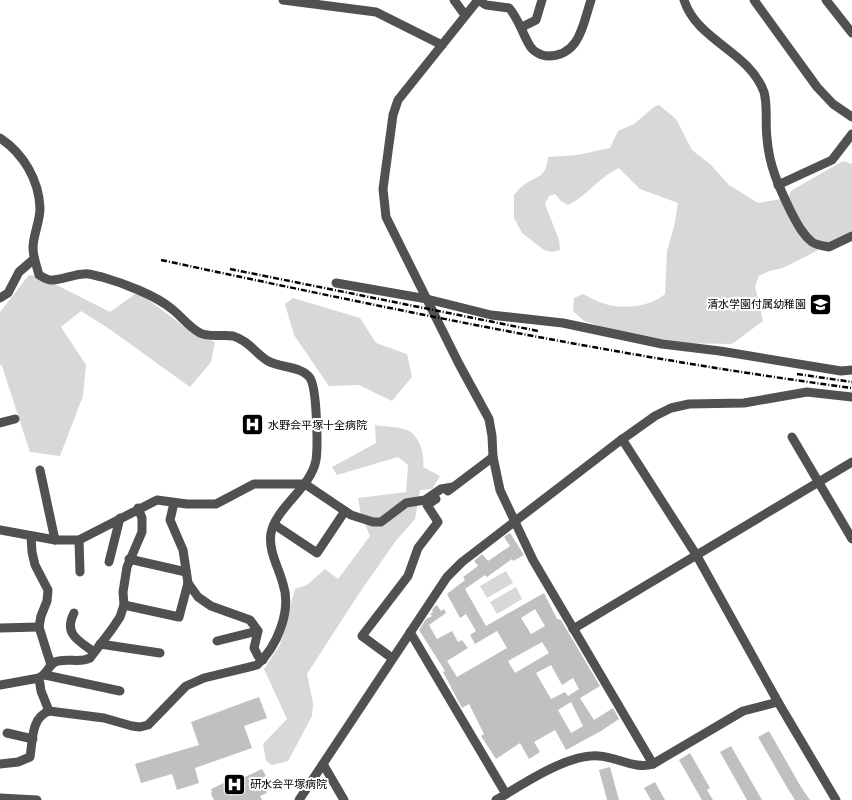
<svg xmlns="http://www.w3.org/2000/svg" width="852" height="800" font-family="Raleway,'Noto Sans JP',sans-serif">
<rect width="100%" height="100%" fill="#fff"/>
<!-- green -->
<g fill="#d8d8d8">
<path d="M659 105 676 119 692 150 710 164 729 185 758 203 787 198 792 190 843 161 852 164V233L783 268 769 271 759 276 755 286 763 321 732 344 677 343 612 330 584 321 573 311 574 298 583 294C589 297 596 301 602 303 620 310 651 307 665 294L667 251 674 227 678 203 640 189 619 168C599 177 587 196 568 205L561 201 555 194 549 196 545 204 559 240 560 250 552 252 544 250 522 233 514 218V195C517 192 521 186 525 184 541 174 545 178 548 157L577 155 610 148 618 131 634 124 654 107Z"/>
<polygon points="29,275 41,277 110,312 138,292 190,331 215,342 211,362 190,387 108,328 81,311 61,327 86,365 83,396 60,456 30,452 2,366 0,365 0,312"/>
<polygon points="293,298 360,318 376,343 407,354 412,377 392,401 359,385 329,386 294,335 285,304"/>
<path d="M375 425C385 427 400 426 409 431 420 437 425 456 423 467L440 476 432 489 420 490 415 519 395 542 358 595 307 674 313 703 312 716 288 761 272 765 266 761 263 744 287 719 264 669 280 645 295 589 307 585 325 569 338 579 370 536 361 515 358 498 406 492 408 465 398 457 337 475 332 467 376 443Z"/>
<polygon points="506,571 513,583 487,598 480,586"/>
<polygon points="516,587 522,599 497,614 490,602"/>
</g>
<!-- building -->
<g fill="#c0c0c0" fill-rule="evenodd">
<path d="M510 533 524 555 513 561 512 559 487 577 485 575 465 589 486 626 544 593 557 619 561 620 600 686 580 698 594 720 613 708 619 719 601 731 566 750 555 730 534 742 540 752 529 759 520 743 496 759 481 736 484 734 469 704 462 708 443 672 445 671 419 630 426 619 432 616 430 614 433 612 432 610 435 606 437 605 441 611 444 609 446 613 429 625 437 639 452 631 458 642 462 640 468 648 447 661 457 677 507 648 497 631 475 644 470 635 476 631 466 614 460 618 447 594 465 580 463 577 478 566 474 561 482 554 488 561 510 546 504 537ZM535 609 545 626 531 634 521 618ZM542 642 549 653 515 673 508 661ZM551 665 562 685 573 678 579 689 568 696 565 692 551 699 536 673ZM571 702 583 726 571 733 558 710Z"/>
<polygon points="259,697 267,718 244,726 252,748 195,768 199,783 177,790 172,774 141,783 135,764 199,745 191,722"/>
<polygon points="769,731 801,787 810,800 795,800 788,789 758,737"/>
<polygon points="731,746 762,800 747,800 720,752"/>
<polygon points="690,753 710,788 707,790 713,800 702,800 679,760"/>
<polygon points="610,767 619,800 607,800 599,770"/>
<polygon points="262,769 266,776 260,779 267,793 260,796 262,800 214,800 211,794 212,792 211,789 224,783 226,786"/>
<polygon points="655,782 665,800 651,800 644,788"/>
</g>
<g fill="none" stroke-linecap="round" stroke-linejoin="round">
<!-- minor -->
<g stroke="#515151" stroke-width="9">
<polyline points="283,0 376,12 442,45"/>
<polyline points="454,0 465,15"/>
<path d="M591 0C583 24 580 56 548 56 541 56 533 51 530 46 522 33 519 19 509 8L486 5 478 0 398 100 393 115 383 189 386 217 459 364 489 419 492 436 493 457 500 490 533 560 653 764"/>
<path d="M684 0C697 41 749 51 764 92 768 106 765 123 767 138 769 166 779 187 791 212 797 223 802 234 812 242 816 245 824 246 829 247L852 236"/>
<polyline points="754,0 817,87 833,104 852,117"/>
<polyline points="826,0 852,33"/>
<polyline points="522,27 536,20 542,0"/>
<path d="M0 138C23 153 39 180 40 208 40 222 33 235 33 248 33 257 37 267 39 275 43 277 47 280 51 280 59 281 74 274 84 274 90 273 96 276 102 277 123 283 155 295 172 309 181 316 189 327 200 333 210 338 223 334 233 336 248 340 256 354 268 361 280 368 302 366 310 378 317 388 318 447 316 460 311 488 276 507 271 533 268 551 279 568 283 584 292 610 277 647 257 665L204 678 186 686 148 725 140 727 132 726 104 718 49 711C31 718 33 739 30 757L18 762 0 764"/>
<polyline points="778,185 832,160 852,134"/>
<polyline points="336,283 427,299 491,315 563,323 662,344 720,351 841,371 852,370"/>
<polyline points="0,298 8,293 19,272 34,259"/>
<polyline points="0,423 15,419"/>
<polyline points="792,437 852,539"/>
<polyline points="622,439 697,556 778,702"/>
<polyline points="40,470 55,540"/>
<polyline points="448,491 493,457"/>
<polyline points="275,525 317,553 345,511"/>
<polyline points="0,530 55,540 79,540 157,500 187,504 216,504 254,484 305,484 351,515 373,522 381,522 406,503 425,500 441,489 453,487"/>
<polyline points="31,536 32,552 35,565 48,590 47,601 41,616 39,627 51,665"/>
<polyline points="79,540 80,572"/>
<polyline points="129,559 186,572"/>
<polyline points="109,562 120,518"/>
<polyline points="188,583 198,597 211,606 250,620 258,631 254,648 258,656 263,660"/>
<polyline points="124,605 179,617 188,583 183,550 170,520 174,503"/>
<path d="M74 613C63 634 79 641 94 652"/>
<polyline points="0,628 39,627"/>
<polyline points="573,629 852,462"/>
<polyline points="410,632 506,794"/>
<polyline points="217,641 258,631"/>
<polyline points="100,644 160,653"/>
<polyline points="392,658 362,636 408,576 418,548 438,522 427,505 436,499"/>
<polyline points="45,675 120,691"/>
<polyline points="0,685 39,678"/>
<path d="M49 711 41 691 39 678C47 674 48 666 55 662 67 657 79 664 90 658L112 629 120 617 124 605 123 592 127 567 142 532V518L138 508"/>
<polyline points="7,733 33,739"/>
<polyline points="323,764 344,800"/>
<polyline points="0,798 37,800"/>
<polyline points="299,800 447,577 462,562 617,443 655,416 671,408 689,404 744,403 807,392 852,397"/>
<path d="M496 800C522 785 568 753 599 756 617 757 636 770 653 764L743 711 778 702 836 800"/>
</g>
<!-- rail -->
<g stroke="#000" stroke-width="2.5" stroke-dasharray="6 2 1 2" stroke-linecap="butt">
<path d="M161 260C390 309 620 357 852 388"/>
<polyline points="230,269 538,331"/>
<polyline points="797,374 852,382"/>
</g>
</g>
<!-- icons -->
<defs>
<symbol id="school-square" viewBox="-11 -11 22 22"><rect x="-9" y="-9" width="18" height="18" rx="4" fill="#000" stroke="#fff"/><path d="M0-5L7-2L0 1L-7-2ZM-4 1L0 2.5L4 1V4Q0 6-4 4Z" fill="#fff"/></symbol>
<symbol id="hospital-square" viewBox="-11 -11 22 22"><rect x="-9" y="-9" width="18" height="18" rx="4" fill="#000" stroke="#fff"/><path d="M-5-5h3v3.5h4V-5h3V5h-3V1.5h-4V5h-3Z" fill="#fff"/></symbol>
</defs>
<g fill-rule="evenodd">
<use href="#school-square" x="808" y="292" width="25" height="25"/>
<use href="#hospital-square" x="240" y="412" width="25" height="25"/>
<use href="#hospital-square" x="222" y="772" width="25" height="25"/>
</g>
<g text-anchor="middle" stroke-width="4" stroke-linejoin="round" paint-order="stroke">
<!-- poi labels -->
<g font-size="11" fill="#000" stroke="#fff" text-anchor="start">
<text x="806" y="308" text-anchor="end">清水学園付属幼稚園</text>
<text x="268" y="429">水野会平塚十全病院</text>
<text x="250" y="788">研水会平塚病院</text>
</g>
</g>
</svg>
